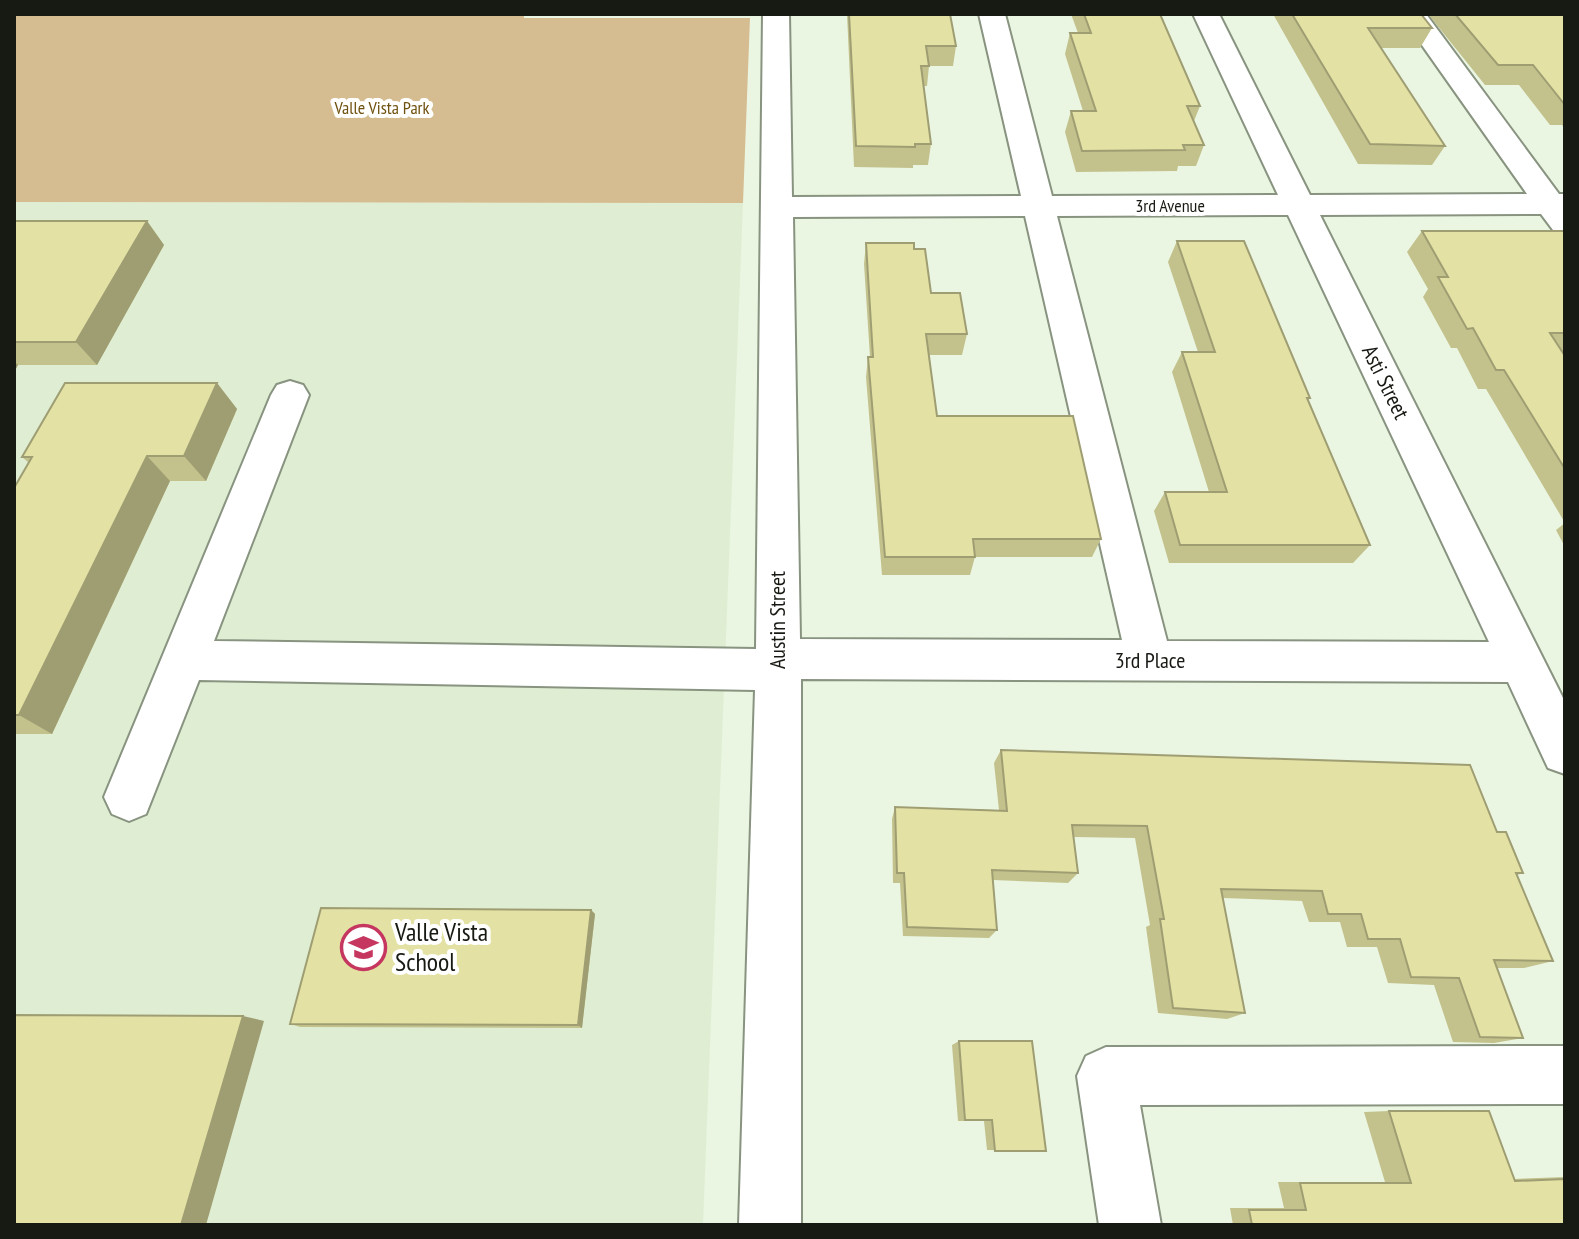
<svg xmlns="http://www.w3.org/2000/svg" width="1579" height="1239" font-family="'PT Sans Narrow',sans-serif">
<rect width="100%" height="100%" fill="#ebf6e2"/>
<!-- built -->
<polygon fill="#dfeed3" points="14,202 743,203 703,1225 14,1225"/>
<!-- green -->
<polygon fill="#d5bd91" points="14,14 524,14 524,18 750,18 743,203 14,202"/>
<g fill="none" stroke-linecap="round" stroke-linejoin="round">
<defs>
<g id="minor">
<path d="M763 14H789L792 197 1021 196 979 14H1005L1052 196 1278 195 1193 14H1219L1310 195 1527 194 1400 14H1426L1559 194H1565L1564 233 1553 230 1541 214 1320 215 1565 702V774L1548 768 1508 682 801 679V1225H739L755 690 199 680 146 814 129 821 112 814 104 797 271 395 277 385 290 381 303 385 309 395 214 641 756 649ZM1288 215 1489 642 1167 641 1057 216ZM1025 216 1122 640 800 639 793 217Z"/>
<polygon points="1565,1046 1565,1104 1140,1105 1161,1225 1099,1225 1077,1076 1086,1056 1106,1047"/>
</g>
</defs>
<!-- minor casing -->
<use href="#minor" stroke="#889380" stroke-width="4"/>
<!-- minor -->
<use href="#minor" fill="#fff" fill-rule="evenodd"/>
</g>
<!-- wall -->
<g fill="#c3c28d">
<polygon points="847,14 950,14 956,46 953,66 929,66 927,86 924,86 931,144 928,165 913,165 913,168 854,167"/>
<polygon points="1071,14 1160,14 1200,106 1194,121 1204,145 1196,166 1178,166 1177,171 1076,172 1065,132 1071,111 1083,111 1065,54 1070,33 1078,33"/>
<polygon points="1273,14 1421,14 1432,28 1420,48 1381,48 1445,146 1432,165 1358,164"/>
<polygon points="1428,14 1565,14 1565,129 1562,125 1550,125 1519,85 1485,85"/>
<polygon points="14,221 147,221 164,245 97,365 18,365 14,372"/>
<polygon points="1422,231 1565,231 1565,352 1563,352 1565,356 1565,547 1556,530 1565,523 1486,389 1478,389 1457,348 1451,348 1423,297 1428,289 1407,252"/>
<polygon points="1177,241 1310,398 1308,401 1370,545 1353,563 1169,563 1154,511 1165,492 1209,492 1172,372 1182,352 1198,352 1168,262"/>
<polygon points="866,243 914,249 931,293 967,334 962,355 929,355 937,416 1101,539 1092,557 975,557 970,575 882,575 866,377 868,357 870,357 864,264"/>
<polygon points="217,383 237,409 206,481 170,481 52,734 14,734 14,488 29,463 22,457"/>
<polygon points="1001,750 1497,832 1523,873 1517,875 1553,961 1524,968 1497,968 1523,1038 1494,1043 1453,1042 1434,985 1388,983 1377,947 1347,947 1340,922 1309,922 1302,901 1223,898 1245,1013 1227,1019 1158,1013 1146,927 1150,925 1135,838 1073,837 1078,873 1068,883 993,880 997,930 989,938 903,936 900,883 893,883 892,819 895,807 999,810 994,763"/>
<polygon points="591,910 595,914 582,1028 300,1027 290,1024"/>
<polygon points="959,1041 1046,1151 987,1150 984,1121 958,1121 952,1045"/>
<polygon points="1389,1111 1514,1179 1565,1177 1565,1225 1233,1225 1230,1208 1284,1208 1278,1182 1385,1182 1364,1112"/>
<polygon points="836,1224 894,1225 836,1225"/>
</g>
<!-- shaded-wall -->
<g fill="#9f9e73">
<polygon points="147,221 164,245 97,365 76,342"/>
<polygon points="14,361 18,365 14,372"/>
<polygon points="217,383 237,409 206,481 184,456"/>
<polygon points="147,456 170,481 52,734 19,715"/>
<polygon points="591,910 595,914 582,1028 578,1025"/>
<polygon points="243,1016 264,1021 206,1225 181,1225"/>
</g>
<!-- building -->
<g fill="#e3e1a4" stroke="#9f9e73" stroke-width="2">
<polygon points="849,14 950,14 956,46 926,46 929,66 921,66 931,144 915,144 915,147 856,146"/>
<polygon points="1084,14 1160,14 1200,106 1187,106 1204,145 1183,145 1185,150 1082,151 1071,111 1096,111 1070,33 1091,33"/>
<polygon points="1292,14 1421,14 1432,28 1368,28 1445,146 1370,144"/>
<polygon points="1455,14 1565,14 1565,105 1533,65 1498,65"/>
<polygon points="14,221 147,221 76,342 14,342"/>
<polygon points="1422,231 1565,231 1565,333 1550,333 1565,356 1565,469 1504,370 1496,370 1473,328 1467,329 1438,277 1448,277"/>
<polygon points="1177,241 1244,241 1310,398 1307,398 1370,545 1180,545 1165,492 1227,492 1182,352 1215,352"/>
<polygon points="866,243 914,243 914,249 925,249 931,293 960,293 967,334 926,334 937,416 1073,416 1101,539 973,539 975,557 885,557 868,357 873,357"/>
<polygon points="65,383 217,383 184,456 147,456 19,715 14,715 14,488 32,457 22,457"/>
<polygon points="1001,750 1470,765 1497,832 1506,832 1523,873 1516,873 1553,961 1494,960 1523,1038 1480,1037 1459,978 1411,977 1400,939 1368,939 1361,914 1328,914 1322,891 1221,889 1245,1013 1173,1008 1160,919 1164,919 1147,826 1072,825 1078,873 992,870 997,930 907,927 904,873 897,873 895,807 1007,811"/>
<polygon points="321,908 591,910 578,1025 290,1024"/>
<polygon points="14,1015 243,1016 181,1225 14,1225"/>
<polygon points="959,1041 1032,1041 1046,1151 995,1151 992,1120 965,1120"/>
<polygon points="1389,1111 1489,1111 1515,1181 1565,1179 1565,1225 1252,1225 1249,1210 1306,1210 1300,1183 1411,1183"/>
</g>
<!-- icons -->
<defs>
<symbol id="school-ring" viewBox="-11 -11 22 22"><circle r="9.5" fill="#fff" stroke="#c63760" stroke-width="1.5"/><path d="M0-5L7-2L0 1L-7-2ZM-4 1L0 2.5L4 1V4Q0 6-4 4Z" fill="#c63760"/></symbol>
</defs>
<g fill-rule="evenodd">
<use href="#school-ring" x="338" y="922" width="51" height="51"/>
</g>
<g text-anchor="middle" stroke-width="8" stroke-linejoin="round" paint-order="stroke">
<!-- far-park labels -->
<g font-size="18" fill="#705210" stroke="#fff">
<text x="382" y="114">Valle Vista Park</text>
</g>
<!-- far-street labels -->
<g font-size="18" fill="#171a13" stroke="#fff">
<text x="1170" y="212">3rd Avenue</text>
</g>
<!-- street labels -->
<g font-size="22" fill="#171a13" stroke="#fff">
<text transform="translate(1386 382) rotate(64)" y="8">Asti Street</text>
<text transform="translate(777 620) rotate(-90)" y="8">Austin Street</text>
<text x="1150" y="668">3rd Place</text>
</g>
<!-- near-poi labels -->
<g font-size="26" fill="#171a13" stroke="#fff" text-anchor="start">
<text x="395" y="941">Valle Vista<tspan x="395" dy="30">School</tspan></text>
</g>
</g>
<!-- border -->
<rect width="1579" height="1239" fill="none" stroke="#171a13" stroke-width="32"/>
</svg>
